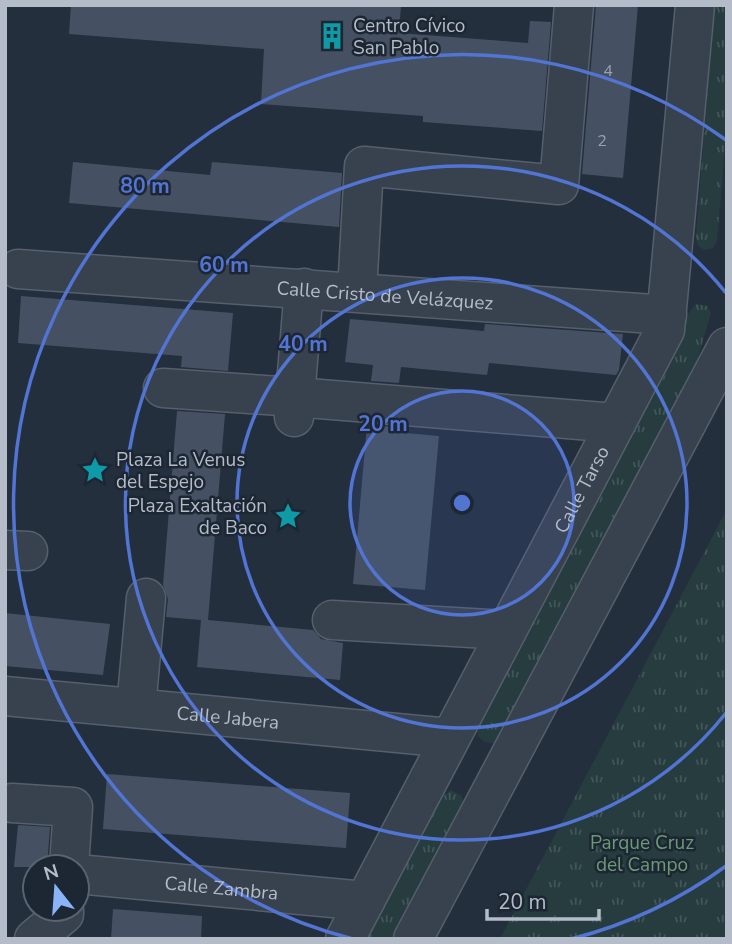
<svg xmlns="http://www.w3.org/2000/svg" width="732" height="944" font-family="'Nunito Sans',sans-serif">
<defs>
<pattern id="grass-tufts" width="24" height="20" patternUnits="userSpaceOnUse" patternTransform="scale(1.75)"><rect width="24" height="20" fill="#263c3f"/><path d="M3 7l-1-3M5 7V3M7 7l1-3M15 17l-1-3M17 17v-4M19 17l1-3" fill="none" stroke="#435659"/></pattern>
</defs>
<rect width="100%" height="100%" fill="#242f3e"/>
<!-- grass -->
<g fill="url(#grass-tufts)">
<polygon points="714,5 727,5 727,121 717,241 713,248 705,250 698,246 696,238"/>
<path d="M697 304 707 306 711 313 697 361 499 737 493 743 485 742 478 736 479 726 678 350C682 336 685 311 697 304Z"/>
<polygon points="727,509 727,939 500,939"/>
<polygon points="451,790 462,796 463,804 391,939 367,939 442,797"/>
</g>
<!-- building -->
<g fill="#455162">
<polygon points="71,5 401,5 399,33 528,43 530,21 551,22 542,131 423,122 423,116 261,104 264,49 69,34"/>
<polygon points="596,5 638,5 623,178 582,174"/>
<polygon points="73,162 210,175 212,162 342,173 339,227 69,203"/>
<polygon points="21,296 233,313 228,371 181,367 182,356 18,343"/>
<polygon points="350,319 484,331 485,324 623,334 619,370 616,375 489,363 487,375 401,367 399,383 371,381 373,365 345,362"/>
<polygon points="177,411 225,414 208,620 313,630 321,639 343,643 340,680 197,667 201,620 166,617 168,599 163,585"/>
<polygon points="367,425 395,427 395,432 439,436 425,590 353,584"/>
<polygon points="5,613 110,624 103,675 5,666"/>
<polygon points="107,774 350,793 346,848 103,829"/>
<polygon points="18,825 50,827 47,867 14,867"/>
<polygon points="113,909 202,916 201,939 111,939"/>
</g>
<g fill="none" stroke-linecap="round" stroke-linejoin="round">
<defs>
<g id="minor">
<path id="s1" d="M18 269 667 315"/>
<polyline points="357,292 364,166 559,185 574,5"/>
<polyline points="163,388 295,397 304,288"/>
<polyline points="294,417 295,397 616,423"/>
<polyline points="5,550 28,551"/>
<polyline points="332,620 506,630"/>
<path id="s2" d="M5 696 450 738"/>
<polyline points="136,708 146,598"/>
<polyline points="12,803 73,807 69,867"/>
<path id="s3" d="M77 874 365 901"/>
<polyline points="34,939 64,914 64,909"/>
<path id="s4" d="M345 939 665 330 695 5"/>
<polyline points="413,939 727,347"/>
</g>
</defs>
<!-- minor casing -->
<use href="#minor" stroke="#565f6c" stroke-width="41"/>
<!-- minor -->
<use href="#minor" stroke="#38414e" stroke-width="38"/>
</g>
<!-- distance rings -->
<circle cx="462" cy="503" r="112" fill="#5274d3" fill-opacity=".12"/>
<g fill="none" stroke="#5274d3" stroke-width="3.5">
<circle cx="462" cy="503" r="112"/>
<circle cx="462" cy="503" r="225"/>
<path d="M726 713A337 337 0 1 1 726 293"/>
<path d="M726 866A449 449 0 0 1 571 939M353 939A449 449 0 1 1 726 140"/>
</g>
<!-- icons -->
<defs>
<symbol id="building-bare" viewBox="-9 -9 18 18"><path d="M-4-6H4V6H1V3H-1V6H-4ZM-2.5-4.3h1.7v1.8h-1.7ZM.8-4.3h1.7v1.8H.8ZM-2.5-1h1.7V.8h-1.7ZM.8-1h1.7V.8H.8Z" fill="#0f9aa8" stroke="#1d2633" stroke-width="2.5" paint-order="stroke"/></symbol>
<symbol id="sight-bare" viewBox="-9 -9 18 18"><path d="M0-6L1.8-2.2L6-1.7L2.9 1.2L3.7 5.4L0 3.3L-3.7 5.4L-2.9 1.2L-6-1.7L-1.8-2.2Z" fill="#0f9aa8" stroke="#1d2633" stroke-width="2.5" paint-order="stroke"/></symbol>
</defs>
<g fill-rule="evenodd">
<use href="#building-bare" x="313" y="17" width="38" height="38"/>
<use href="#sight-bare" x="76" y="451" width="38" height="38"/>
<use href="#sight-bare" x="269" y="497" width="38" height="38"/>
</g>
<g text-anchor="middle" stroke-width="5" stroke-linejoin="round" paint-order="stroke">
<!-- number labels -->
<g font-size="16" fill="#98a1af">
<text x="608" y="76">4</text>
<text x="602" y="146">2</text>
</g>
<!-- poi labels -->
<g font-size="19" fill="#b4bcc9" stroke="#1d2633" text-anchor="start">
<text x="353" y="32">Centro Cívico<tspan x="353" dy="22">San Pablo</tspan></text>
<text x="116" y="466">Plaza La Venus<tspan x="116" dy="22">del Espejo</tspan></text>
<text x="267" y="512" text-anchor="end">Plaza Exaltación<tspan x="267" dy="22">de Baco</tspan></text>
</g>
<!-- street labels -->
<g font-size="19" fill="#b4bcc9" stroke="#1d2633">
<text dy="7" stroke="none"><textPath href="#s1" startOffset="368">Calle Cristo de Velázquez</textPath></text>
<text dy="7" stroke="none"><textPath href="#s4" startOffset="508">Calle Tarso</textPath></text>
<text dy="7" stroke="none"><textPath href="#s2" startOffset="224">Calle Jabera</textPath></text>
<text dy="7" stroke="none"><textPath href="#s3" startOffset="145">Calle Zambra</textPath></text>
</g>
<!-- park labels -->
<g font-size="19" fill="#6b9a76" stroke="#1d2633">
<text x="642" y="849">Parque Cruz<tspan x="642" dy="22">del Campo</tspan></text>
</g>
</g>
<circle cx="462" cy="503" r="10" fill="#5274d3" stroke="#1d2633" stroke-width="3.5"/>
<g font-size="21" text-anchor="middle" font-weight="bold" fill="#5274d3" stroke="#1d2633" stroke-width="5" stroke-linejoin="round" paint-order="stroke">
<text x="145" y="193">80 m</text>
<text x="224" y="272">60 m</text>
<text x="303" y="351">40 m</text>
<text x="383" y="431">20 m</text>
</g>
<!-- border -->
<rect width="732" height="944" fill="none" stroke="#b4bcc9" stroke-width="14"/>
<!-- north arrow -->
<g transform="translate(56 888) rotate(343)"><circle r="33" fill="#1d2633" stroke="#59626f" stroke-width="2"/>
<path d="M0-5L12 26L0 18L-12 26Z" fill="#8ab4f8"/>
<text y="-10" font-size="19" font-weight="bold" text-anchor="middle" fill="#b4bcc9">N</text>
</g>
<!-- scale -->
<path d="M487 909v10h112v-10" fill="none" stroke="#b4bcc9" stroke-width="3.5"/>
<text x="498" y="909" font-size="21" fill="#b4bcc9" stroke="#1d2633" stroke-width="5" paint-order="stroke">20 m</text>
</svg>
